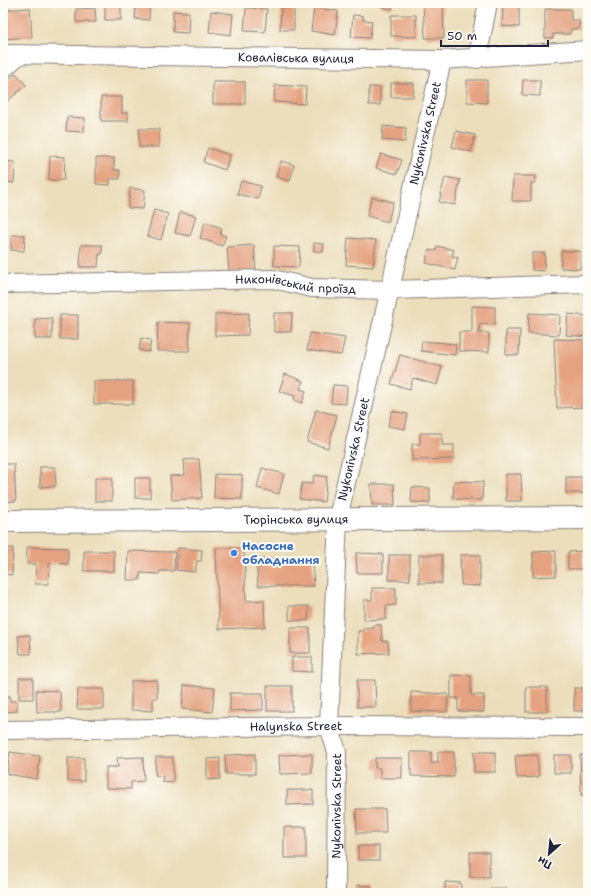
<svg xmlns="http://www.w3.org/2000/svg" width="591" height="896" font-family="'Shantell Sans',sans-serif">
<rect width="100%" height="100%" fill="#fdfcf7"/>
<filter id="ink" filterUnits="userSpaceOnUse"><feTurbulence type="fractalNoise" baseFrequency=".025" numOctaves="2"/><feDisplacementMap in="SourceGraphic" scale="8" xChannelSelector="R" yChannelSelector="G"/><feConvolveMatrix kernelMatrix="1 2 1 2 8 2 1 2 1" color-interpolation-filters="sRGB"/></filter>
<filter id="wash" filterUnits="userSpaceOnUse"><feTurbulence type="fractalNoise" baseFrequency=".012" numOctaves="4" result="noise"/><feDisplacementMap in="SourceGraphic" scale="16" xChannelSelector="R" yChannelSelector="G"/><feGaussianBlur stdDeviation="0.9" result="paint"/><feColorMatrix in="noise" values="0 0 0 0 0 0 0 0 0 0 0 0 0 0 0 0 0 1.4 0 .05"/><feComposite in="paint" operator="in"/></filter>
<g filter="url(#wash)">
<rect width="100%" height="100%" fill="#ecdebb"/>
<g id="blocks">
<!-- building -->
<g fill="#e5a280">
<rect x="105" y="3" width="16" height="17"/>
<polygon points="136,3 150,3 149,20 135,19"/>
<polygon points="382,3 394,3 392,9 381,7"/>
<polygon points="423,3 443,3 444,38 425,38"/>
<polygon points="503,5 519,5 519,27 502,26"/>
<polygon points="30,8 32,37 3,39 3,10"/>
<polygon points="95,8 96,22 76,22 76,9"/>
<polygon points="246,8 267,9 265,32 244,31"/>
<polygon points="281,8 294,8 294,30 280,30"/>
<polygon points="314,8 338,11 335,35 311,31"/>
<polygon points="545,9 571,9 571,20 579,20 579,29 571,29 570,34 553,34 553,38 545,38"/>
<polygon points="173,11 189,12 188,33 173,32"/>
<polygon points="211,11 233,14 231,35 209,32"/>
<polygon points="353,15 363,16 363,20 372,21 370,38 351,37"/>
<polygon points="391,15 416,15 416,37 391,36"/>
<polygon points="16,73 26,85 3,105 3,84"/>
<polygon points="467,80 487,80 487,103 467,102"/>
<polygon points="523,80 540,80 540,96 522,95"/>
<rect x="213" y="82" width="32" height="22"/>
<polygon points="391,83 414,83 413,97 391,97"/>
<polygon points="275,85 306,87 305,104 274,102"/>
<rect x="369" y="87" width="11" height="18"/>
<polygon points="101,97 122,97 122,113 128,113 128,121 101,121"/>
<polygon points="67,117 85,118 84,132 66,131"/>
<polygon points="383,126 406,128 405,142 382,140"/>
<rect x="139" y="129" width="20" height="18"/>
<polygon points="456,131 475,135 471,152 452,147"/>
<polygon points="208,148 230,155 225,170 203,162"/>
<polygon points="381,154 402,160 397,174 376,168"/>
<polygon points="50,156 65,157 64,180 49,180"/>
<polygon points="96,158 114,158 114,170 120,170 120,179 110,179 110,185 96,184"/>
<polygon points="3,161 15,162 14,183 3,182"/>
<polygon points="281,161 294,165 290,181 276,177"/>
<polygon points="513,176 536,176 535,183 531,183 531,201 512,201"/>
<polygon points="445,177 460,180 455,205 439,202"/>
<polygon points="241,181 261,186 258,199 237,194"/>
<polygon points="130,188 145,190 143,209 128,208"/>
<polygon points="372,197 393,202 388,222 367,216"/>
<polygon points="154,210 168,214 161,240 147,236"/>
<polygon points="180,212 196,216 190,236 175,233"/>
<polygon points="205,222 222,228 220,234 226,236 222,246 200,238"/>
<polygon points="11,235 25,235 24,251 11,250"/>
<polygon points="348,238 376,240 373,267 346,265"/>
<polygon points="314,243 324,244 323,252 314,251"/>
<polygon points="81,245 102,245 102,254 99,254 98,267 80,267"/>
<polygon points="254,245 256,271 229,273 227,247"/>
<polygon points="274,246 300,247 299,267 274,266"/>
<polygon points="437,246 454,250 452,256 458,257 455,270 426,263 428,250 436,251"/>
<polygon points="561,251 580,251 580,269 561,268"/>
<polygon points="532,253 545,253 544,271 532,270"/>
<polygon points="472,306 495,307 495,325 480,324 479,333 489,333 489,352 459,351 459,332 472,332"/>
<polygon points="249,313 248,335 215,336 215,314"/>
<polygon points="274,313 292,313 291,332 274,332"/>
<polygon points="529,313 560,315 559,335 528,333"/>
<polygon points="568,314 588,316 588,337 566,335"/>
<rect x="60" y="315" width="18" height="24"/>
<polygon points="52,318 52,339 35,339 35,319"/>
<polygon points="158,322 190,323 189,351 157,351"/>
<polygon points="506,330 520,330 519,355 506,355"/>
<polygon points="310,333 345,338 341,355 307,350"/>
<polygon points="141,338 151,340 149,352 139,350"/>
<polygon points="554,339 588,340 588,407 557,408"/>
<polygon points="422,341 456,344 455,355 421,351"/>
<polygon points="400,355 442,367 437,385 413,378 410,389 391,384"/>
<polygon points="285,374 303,381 300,389 306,391 302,403 294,400 295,396 279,391"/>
<rect x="94" y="381" width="39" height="23"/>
<polygon points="333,385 347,386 346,404 331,403"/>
<polygon points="316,410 337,415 328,448 307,442"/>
<polygon points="392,411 408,414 405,429 388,426"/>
<polygon points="420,433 442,433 442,445 454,445 454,459 412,460 412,444 420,444"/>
<polygon points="199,459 202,498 172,500 170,476 185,475 184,460"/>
<polygon points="3,464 14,464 16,501 3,502"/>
<polygon points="40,467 55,467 56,486 40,487"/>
<polygon points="262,468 284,474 279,494 257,488"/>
<polygon points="215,474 242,475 242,499 214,498"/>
<polygon points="506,474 521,474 522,501 506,501"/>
<polygon points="314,475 327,477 324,502 299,499 302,483 312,484"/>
<rect x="566" y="477" width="22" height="16"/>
<rect x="95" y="478" width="17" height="23"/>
<rect x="135" y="478" width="15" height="20"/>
<polygon points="454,481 483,482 482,500 453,499"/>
<polygon points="371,484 394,484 395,505 372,505"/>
<polygon points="412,487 430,488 430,503 411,502"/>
<polygon points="27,547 68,548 68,564 49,563 48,584 35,584 36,564 27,564"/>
<polygon points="3,548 13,548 12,575 3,574"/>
<polygon points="178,548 202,550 201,561 197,561 195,572 176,570"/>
<polygon points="216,548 244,548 246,601 264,600 265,627 219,629"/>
<rect x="84" y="551" width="30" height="20"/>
<polygon points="128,551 175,552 174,571 160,571 159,574 140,573 140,580 127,580"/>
<polygon points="556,551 556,576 533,577 533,552"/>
<polygon points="583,551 583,569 568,569 568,552"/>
<polygon points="356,553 383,554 383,573 357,573"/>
<rect x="389" y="555" width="21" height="25"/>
<rect x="419" y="555" width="23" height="28"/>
<polygon points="460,555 480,555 480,586 461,585"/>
<polygon points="256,559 312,559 314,586 258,586"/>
<rect x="586" y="587" width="2" height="30"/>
<polygon points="372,588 396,588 396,605 386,606 386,619 364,620 364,600 372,600"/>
<polygon points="289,606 309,606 308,621 289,620"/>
<polygon points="374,625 381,625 382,641 388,641 389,653 358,654 358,631 363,631 363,629 374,628"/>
<rect x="290" y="628" width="20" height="25"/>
<polygon points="30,635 31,654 20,654 18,636"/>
<polygon points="292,657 312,657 312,672 292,671"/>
<polygon points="451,675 471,676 471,695 484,695 484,712 458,711 458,698 451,698"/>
<rect x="19" y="678" width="14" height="21"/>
<polygon points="157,680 157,698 153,698 153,711 131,710 131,681"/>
<polygon points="357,680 375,680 376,707 357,707"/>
<polygon points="184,685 215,688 212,712 182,709"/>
<rect x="267" y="686" width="25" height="25"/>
<rect x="526" y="687" width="21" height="25"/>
<rect x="574" y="688" width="14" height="23"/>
<polygon points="78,689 104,689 104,709 77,709"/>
<polygon points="36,690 60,691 61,712 37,712"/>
<polygon points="411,692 448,694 447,712 411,711"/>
<polygon points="230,693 263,693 263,710 230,711"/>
<polygon points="3,696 10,696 10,701 17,701 17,711 3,712"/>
<polygon points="10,752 40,756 37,779 7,774"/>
<polygon points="411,752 431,752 431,763 438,763 438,752 454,752 454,777 411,776"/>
<rect x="474" y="752" width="21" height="20"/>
<polygon points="255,754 255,774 226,774 225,755"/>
<polygon points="312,754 312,773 280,774 279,755"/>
<polygon points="537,755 539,777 517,778 515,756"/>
<rect x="554" y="755" width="17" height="18"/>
<polygon points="580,755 588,755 588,795 581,795"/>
<polygon points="143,757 144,781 131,782 131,789 106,788 106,767 118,767 117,758"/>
<polygon points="156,757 173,757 173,783 162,782 163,776 155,775"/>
<rect x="68" y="758" width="16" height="23"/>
<polygon points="220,758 220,779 207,780 207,759"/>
<polygon points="375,758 402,758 402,778 380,778 380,768 375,768"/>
<polygon points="287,790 313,790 313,804 287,805"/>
<polygon points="356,809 385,809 386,833 357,833"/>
<rect x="284" y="827" width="22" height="31"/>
<rect x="358" y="846" width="21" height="14"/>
<rect x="470" y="852" width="19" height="25"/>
<polygon points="445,882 461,883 461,893 445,893"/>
<polygon points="357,885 371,886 371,893 357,893"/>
<polygon points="491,888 507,888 508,893 491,893"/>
</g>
</g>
</g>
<g filter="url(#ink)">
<use href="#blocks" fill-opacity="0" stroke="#87807b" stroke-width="1"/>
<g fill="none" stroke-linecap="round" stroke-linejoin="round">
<defs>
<g id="minor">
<path id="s1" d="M3 54 442 60 588 50"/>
<polyline points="477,59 488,3"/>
<polyline points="3,69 20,54"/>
<path id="s2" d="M3 284 273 279 312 288 391 290 588 284"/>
<path id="s3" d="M3 730 329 726 588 727"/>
<path id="s4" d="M336 893 337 752 329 726 338 518 442 60"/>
</g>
<g id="major">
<path id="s5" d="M3 521 588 518"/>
</g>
</defs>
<!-- minor casing -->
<use href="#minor" stroke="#87807b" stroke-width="20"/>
<!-- major casing -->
<use href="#major" stroke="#87807b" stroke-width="24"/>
<!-- minor -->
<use href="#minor" stroke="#fff" stroke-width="18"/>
<!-- major -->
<use href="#major" stroke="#fff" stroke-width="22"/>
</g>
</g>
<!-- markers -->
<circle fill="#3f7fe0" stroke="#fdfcf7" stroke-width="1.5" cx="234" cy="553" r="4"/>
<g text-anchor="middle" stroke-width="4" stroke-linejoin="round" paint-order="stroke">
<!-- street labels -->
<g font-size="12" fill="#22223b" stroke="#fdfcf7">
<text dy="4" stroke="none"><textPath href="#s1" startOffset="293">Ковалівська вулиця</textPath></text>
<text dy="4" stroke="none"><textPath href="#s4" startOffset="771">Nykonivska Street</textPath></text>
<text dy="4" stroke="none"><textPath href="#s2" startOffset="293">Никонівський проїзд</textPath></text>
<text dy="4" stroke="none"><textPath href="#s4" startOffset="447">Nykonivska Street</textPath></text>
<text dy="4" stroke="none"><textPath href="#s5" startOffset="293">Тюрінська вулиця</textPath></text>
<text dy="4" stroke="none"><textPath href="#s3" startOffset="293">Halynska Street</textPath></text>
<text dy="4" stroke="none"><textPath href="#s4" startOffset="87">Nykonivska Street</textPath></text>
</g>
<!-- shop labels -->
<g font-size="12" font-weight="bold" fill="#366cbe" stroke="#fdfcf7" text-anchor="start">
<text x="242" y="550">Насосне<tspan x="242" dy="14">обладнання</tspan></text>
</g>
</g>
<!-- margin -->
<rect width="591" height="896" fill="none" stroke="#fdfcf7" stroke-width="16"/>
<!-- north arrow -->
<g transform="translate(549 854) rotate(207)" stroke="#fdfcf7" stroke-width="3" paint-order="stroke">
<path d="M0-3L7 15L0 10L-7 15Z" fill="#22223b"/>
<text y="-6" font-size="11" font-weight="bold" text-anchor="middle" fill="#22223b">Пн</text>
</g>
<!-- scale -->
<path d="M441 40v6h107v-6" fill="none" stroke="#22223b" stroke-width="2"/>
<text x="447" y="40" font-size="12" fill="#22223b" stroke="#fdfcf7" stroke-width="3" paint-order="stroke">50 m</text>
</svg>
